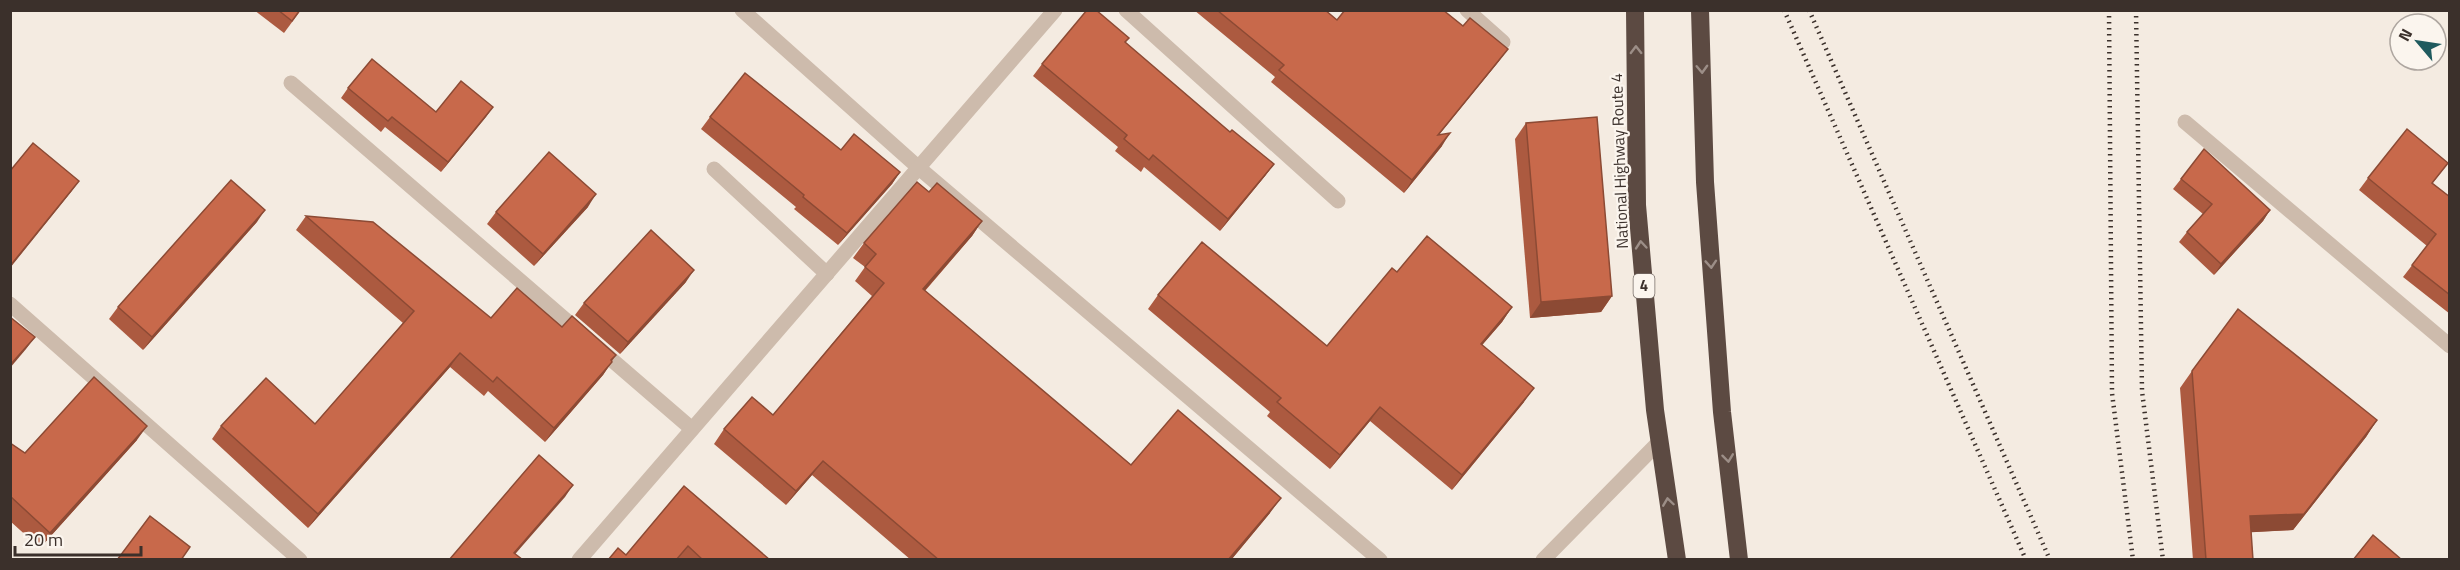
<svg xmlns="http://www.w3.org/2000/svg" width="2460" height="570" font-family="'Titillium Web',sans-serif">
<rect width="100%" height="100%" fill="#f4ebe1"/>
<g fill="none" stroke-linecap="round" stroke-linejoin="round">
<g stroke="#cdbbac" stroke-width="15">
<polyline points="742,10 919,168 1380,560"/>
<polyline points="1126,10 1338,201"/>
<polyline points="1467,10 1503,42"/>
<polyline points="291,83 692,429"/>
<polyline points="2185,122 2450,346"/>
<polyline points="714,169 827,274"/>
<polyline points="10,304 300,560"/>
<polyline points="579,560 1055,10"/>
<polyline points="1543,560 1660,441"/>
</g>
<g stroke="#5c4a42" stroke-width="18">
<polyline points="1635,10 1637,205 1655,410 1677,560"/>
<polyline points="1700,10 1705,182 1722,412 1739,560"/>
</g>
<g stroke="#3b302b" stroke-width="4.5" stroke-dasharray="1.5 4.5" stroke-linecap="butt">
<polyline points="1784,10 2026,560"/>
<polyline points="1809,10 2050,560"/>
<polyline points="2109,10 2112,393 2133,560"/>
<polyline points="2136,10 2142,391 2163,560"/>
</g>
</g>
<g fill="#ac5a40">
<polygon points="254,10 301,10 284,33"/>
<polygon points="1194,10 1325,10 1337,20 1499,61 1439,134 1442,146 1404,193 1271,82 1275,77"/>
<polygon points="1129,38 1125,43 1230,132 1274,164 1265,176 1220,231 1144,167 1141,172 1115,151 1118,147 1033,76 1042,64"/>
<polygon points="348,88 436,112 493,107 441,172 385,127 381,132 341,98"/>
<polygon points="710,117 841,150 900,172 892,184 838,245 794,209 796,207 701,129"/>
<polygon points="1526,123 1612,296 1601,312 1530,318 1515,139"/>
<polygon points="2448,163 2432,184 2450,197 2450,314 2403,277 2427,246 2359,190 2368,178"/>
<polygon points="2181,179 2270,210 2263,221 2214,275 2179,242 2187,232 2203,214 2173,189"/>
<polygon points="929,192 982,221 972,236 925,291 1131,465 1270,513 1231,560 911,560 812,475 786,505 714,444 724,429 773,415 872,296 855,281 865,267 853,258 864,243"/>
<polygon points="588,207 534,266 487,224 496,212"/>
<polygon points="306,216 491,318 562,327 616,355 603,375 545,442 488,391 484,396 450,367 308,528 212,439 221,426 315,424 403,323 296,230"/>
<polygon points="257,222 143,350 109,319 118,307"/>
<polygon points="1397,272 1512,307 1502,322 1482,345 1524,402 1452,490 1370,421 1330,469 1267,416 1270,412 1148,309 1158,295 1327,346"/>
<polygon points="686,282 620,354 575,315 584,303"/>
<polygon points="2192,371 2377,420 2366,437 2293,530 2251,532 2253,560 2193,560 2180,388"/>
<polygon points="137,440 40,548 10,521 10,443 25,453"/>
<polygon points="684,486 770,560 608,560 626,555"/>
</g>
<g fill="#8c4a34">
<polygon points="1508,49 1499,61 1429,147 1438,135"/>
<polygon points="493,107 486,117 441,172 448,162"/>
<polygon points="1450,133 1442,146 1404,193 1412,180"/>
<polygon points="1274,164 1265,176 1220,231 1228,219"/>
<polygon points="900,172 892,184 838,245 847,233"/>
<polygon points="79,181 71,192 10,268 10,266"/>
<polygon points="596,194 588,207 534,266 543,254"/>
<polygon points="265,210 257,222 143,350 152,337"/>
<polygon points="2270,210 2263,221 2214,275 2221,264"/>
<polygon points="982,221 972,236 913,304 923,289"/>
<polygon points="694,270 686,282 620,354 628,342"/>
<polygon points="1612,296 1601,312 1530,318 1541,302"/>
<polygon points="1512,307 1502,322 1471,358 1481,344"/>
<polygon points="35,337 26,349 10,368 10,365"/>
<polygon points="460,353 450,367 308,528 318,514"/>
<polygon points="612,362 603,375 545,442 554,428"/>
<polygon points="1534,388 1524,402 1452,490 1462,475"/>
<polygon points="1380,407 1370,421 1330,469 1340,455"/>
<polygon points="2377,420 2366,437 2293,530 2238,533 2250,516"/>
<polygon points="147,426 137,440 40,548 50,533"/>
<polygon points="823,461 812,475 786,505 796,491"/>
<polygon points="573,485 565,497 510,560 514,553"/>
<polygon points="1281,498 1270,513 1231,560 1228,560"/>
</g>
<g fill="#c8694b" stroke="#8c4a34" stroke-width="1.5">
<polygon points="278,10 300,10 292,21"/>
<polygon points="1087,10 1096,10 1129,38 1125,42 1230,132 1232,130 1274,164 1228,219 1153,155 1149,160 1124,139 1127,135 1042,64"/>
<polygon points="1217,10 1325,10 1337,20 1345,10 1443,10 1463,26 1470,18 1508,49 1438,135 1450,133 1412,180 1279,70 1284,65"/>
<polygon points="372,59 436,112 461,81 493,107 448,162 392,117 388,121 348,88"/>
<polygon points="745,73 841,150 854,134 900,172 847,233 803,197 804,195 710,117"/>
<polygon points="1597,117 1612,296 1541,302 1526,123"/>
<polygon points="2407,129 2448,163 2432,183 2450,197 2450,295 2412,265 2436,234 2368,178"/>
<polygon points="33,143 79,181 10,266 10,171"/>
<polygon points="2204,149 2270,210 2221,264 2187,232 2212,204 2181,179"/>
<polygon points="549,152 596,194 543,254 496,212"/>
<polygon points="231,180 265,210 152,337 118,307"/>
<polygon points="917,182 929,192 937,183 982,221 923,289 1131,465 1178,410 1281,498 1228,560 939,560 823,461 796,491 724,429 752,397 773,415 884,283 865,267 876,254 864,243"/>
<polygon points="306,216 373,222 491,318 517,288 562,327 572,316 616,355 611,360 612,362 554,428 497,377 493,382 460,353 318,514 221,426 266,378 315,424 414,311"/>
<polygon points="651,230 694,270 628,342 584,303"/>
<polygon points="1427,236 1512,307 1481,344 1534,388 1462,475 1380,407 1340,455 1277,402 1281,398 1158,295 1202,242 1327,346 1392,268 1397,272"/>
<polygon points="2238,309 2377,420 2304,514 2250,516 2253,560 2206,560 2192,371"/>
<polygon points="10,317 35,337 10,365"/>
<polygon points="94,377 147,426 50,533 10,496 10,443 25,453"/>
<polygon points="539,455 573,485 514,553 523,560 449,560"/>
<polygon points="684,486 770,560 703,560 688,546 676,560 608,560 618,548 626,555"/>
<polygon points="150,516 190,547 181,560 117,560"/>
<polygon points="2373,535 2402,560 2353,560"/>
</g>
<defs><path id="oneway-chevron" d="M-2-3.5L2.5 0L-2 3.5" fill="none" stroke-width="1.6" stroke-linecap="round" stroke-linejoin="round" transform="scale(1.5)"/></defs>
<g stroke="#9c8e87">
<use href="#oneway-chevron" transform="translate(1636 50) rotate(-91)"/>
<use href="#oneway-chevron" transform="translate(1702 69) rotate(88)"/>
<use href="#oneway-chevron" transform="translate(1641 245) rotate(-95)"/>
<use href="#oneway-chevron" transform="translate(1711 264) rotate(86)"/>
<use href="#oneway-chevron" transform="translate(1728 458) rotate(83)"/>
<use href="#oneway-chevron" transform="translate(1668 502) rotate(-98)"/>
</g>
<g text-anchor="middle" stroke-width="4.5" stroke-linejoin="round" paint-order="stroke">
<rect fill="#fbf5ee" stroke="#756b66" stroke-width="1.5" x="1633.5" y="274" width="21" height="24" rx="4.5"/>
<g font-size="15" font-weight="bold" fill="#3b302b">
<text x="1644" y="291">4</text>
</g>
<g font-size="16" fill="#3b302b" stroke="#fbf5ee">
<text transform="translate(1619 161) rotate(-92)" y="6">National Highway Route 4</text>
</g>
</g>
<rect width="2460" height="570" fill="none" stroke="#3b302b" stroke-width="24"/>
<g transform="translate(2418 42) rotate(299)"><circle r="28" fill="#fbf5ee" stroke="#aea6a0" stroke-width="1.5"/>
<path d="M0-4.5L10 22L0 15L-10 22Z" fill="#1f5a5e"/>
<text y="-9" font-size="16" font-weight="bold" text-anchor="middle" fill="#3b302b">N</text>
</g>
<path d="M15 546v9h126v-9" fill="none" stroke="#3b302b" stroke-width="3"/>
<text x="24" y="546" font-size="18" fill="#3b302b" stroke="#fbf5ee" stroke-width="4.5" paint-order="stroke">20 m</text>
</svg>
